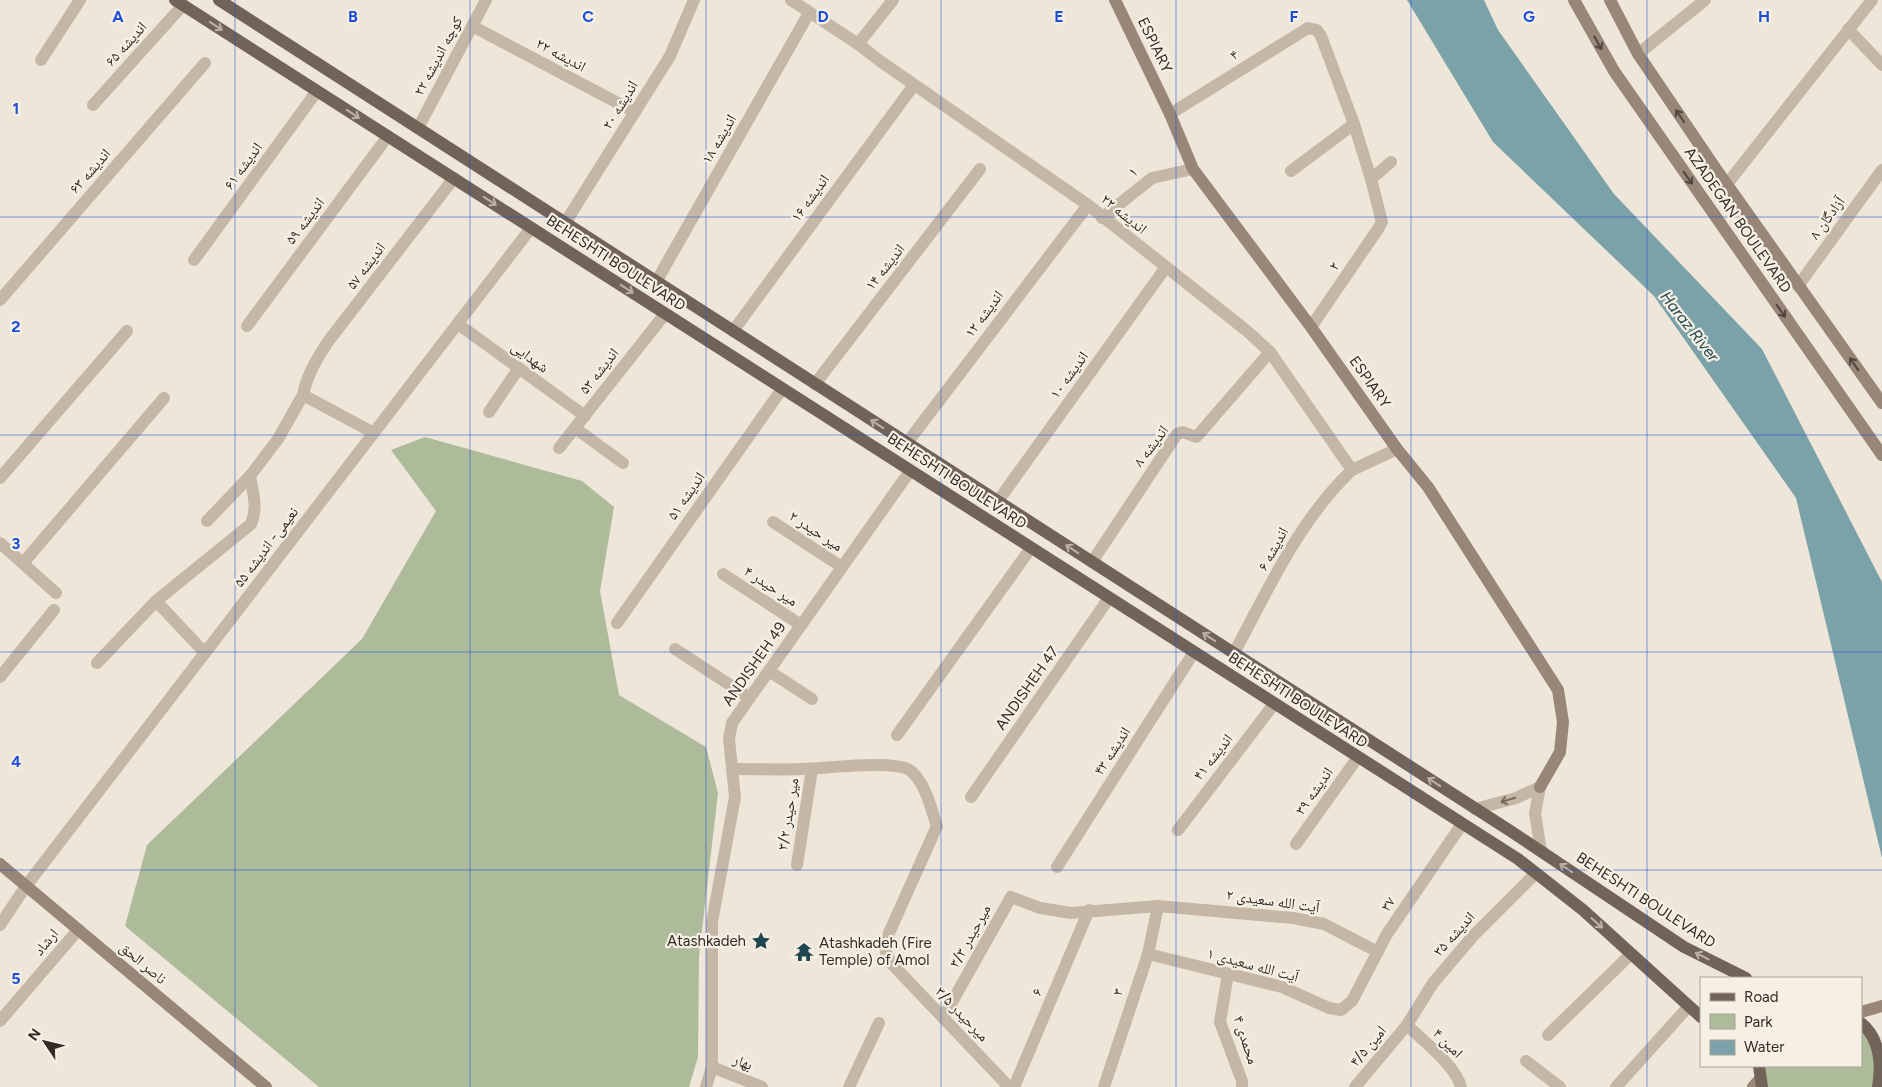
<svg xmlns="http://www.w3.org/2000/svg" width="1882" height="1087" font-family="Figtree,'Noto Naskh Arabic',sans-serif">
<rect width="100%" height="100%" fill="#eee6d9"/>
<g fill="#adbb9a">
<polygon points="425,437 582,481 614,507 600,591 619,695 706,747 718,793 699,956 698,1057 689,1087 319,1087 125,926 147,845 362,639 436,511 391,450"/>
<polygon points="1861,1023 1876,1042 1878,1087 1762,1087 1759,1066 1861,1066"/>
</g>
<polygon fill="#7ba2a8" points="1407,0 1484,0 1498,30 1614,194 1762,349 1882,582 1882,858 1796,498 1654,296 1493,142"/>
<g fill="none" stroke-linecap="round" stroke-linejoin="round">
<g stroke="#c5b7a6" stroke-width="12">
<polyline points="791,0 858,44 880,61 1088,205 1247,331 1270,352 1352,470 1397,449"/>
<polyline points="472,26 635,112"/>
<polyline points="1848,29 1882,65"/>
<polyline points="858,44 893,0"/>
<polyline points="1638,54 1705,0"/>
<polyline points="41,60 80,0"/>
<polyline points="93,105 183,5"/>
<polyline points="1170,114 1308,28 1317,30 1321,36 1354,124 1371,179"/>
<polyline points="418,128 486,0"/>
<polyline points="1291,171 1354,124"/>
<polyline points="1727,184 1872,0"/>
<polyline points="1102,218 1152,178 1193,169"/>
<polyline points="565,223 670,56 694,0"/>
<polyline points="194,260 317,91"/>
<polyline points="656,282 809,13"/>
<polyline points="1798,286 1882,170"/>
<polyline points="0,300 205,63"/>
<polyline points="458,324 585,416"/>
<polyline points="247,326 388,136"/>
<polyline points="1311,327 1378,229 1382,222 1371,179 1391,162"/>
<polyline points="733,331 914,85"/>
<polyline points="815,384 980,169"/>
<polyline points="489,412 519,368"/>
<polyline points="575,428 623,463"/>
<path d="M 374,433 L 303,395 C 307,374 316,361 327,343 L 454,178"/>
<polyline points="907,443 1088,205"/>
<polyline points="559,448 665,314"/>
<polyline points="0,478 127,331"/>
<polyline points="998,501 1166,267"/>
<polyline points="207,521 250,476 278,439 303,395"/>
<polyline points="773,522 842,567"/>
<polyline points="0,543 56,593"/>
<polyline points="1092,562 1177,434 1183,432 1196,437 1199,434 1270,352"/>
<polyline points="23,563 164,398"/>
<polyline points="723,574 801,625"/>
<polyline points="156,601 205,653"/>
<polyline points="617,623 782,389"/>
<polyline points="675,649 750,698"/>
<path d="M 1234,653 C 1268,590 1299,520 1352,470"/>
<path d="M 97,663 L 156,601 L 251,524 C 258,508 253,493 250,476"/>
<polyline points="769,671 812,699"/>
<polyline points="0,677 54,610"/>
<polyline points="897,735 1031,548"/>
<path d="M 732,769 C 755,769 778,770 801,769 C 823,769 896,759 911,771 C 926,784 931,809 937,826 L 889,933 L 886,952 L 890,962 L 1009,1087"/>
<polyline points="1540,787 1535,813 1541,851"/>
<polyline points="971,797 1109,598"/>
<polyline points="1475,809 1516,798 1540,787"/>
<polyline points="1178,830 1274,704"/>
<polyline points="1296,844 1358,757"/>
<polyline points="797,865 812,769"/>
<polyline points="1057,867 1194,652"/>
<polyline points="0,925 26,886 531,228"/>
<polyline points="1148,954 1282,987 1329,1008 1341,1010 1352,1001 1387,934 1462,824"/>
<polyline points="1228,974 1220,1022 1242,1081 1242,1087"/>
<polyline points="943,1018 1011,897 1040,908 1071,913 1158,906 1293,918 1324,924 1378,952"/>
<polyline points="0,1021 78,930"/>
<path d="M 1407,1025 C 1422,1040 1456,1066 1461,1087"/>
<polyline points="1548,1035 1631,954"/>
<polyline points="1526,1061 1560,1087"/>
<polyline points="712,1067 762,1087"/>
<polyline points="706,1087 712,1067 712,922 735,797 729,739 732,723 910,471"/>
<polyline points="849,1087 879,1023"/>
<polyline points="1014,1087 1089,910"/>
<polyline points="1104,1087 1148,954 1158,906"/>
<polyline points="1355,1087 1407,1025 1433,983 1474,935 1536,873"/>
<polyline points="1616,1087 1689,1006"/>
</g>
<g stroke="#988678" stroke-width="12">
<polyline points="1115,0 1170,114 1193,169 1311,327 1397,449 1428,487 1558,690 1563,722 1560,752 1540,787"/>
<polyline points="1574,0 1614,71 1882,455"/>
<polyline points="1610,0 1638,54 1716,169 1882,403"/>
<polyline points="0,864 266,1087"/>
<polyline points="1861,1012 1882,1006"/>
<polyline points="1753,1087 1760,1079"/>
</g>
<g stroke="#726358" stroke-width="12">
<polyline points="175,0 1518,859 1583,910 1701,1017"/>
<polyline points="219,0 1512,832 1684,947 1746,978"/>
<path d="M 1861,1023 C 1880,1038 1882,1065 1878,1087"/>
<polyline points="1759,1066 1762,1087"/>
</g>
</g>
<defs><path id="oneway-shaft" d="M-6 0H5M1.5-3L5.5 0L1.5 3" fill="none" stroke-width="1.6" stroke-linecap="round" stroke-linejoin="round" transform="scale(1.25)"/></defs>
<g stroke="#bbb1a5">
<use href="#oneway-shaft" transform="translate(216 26) rotate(33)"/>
<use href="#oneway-shaft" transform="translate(353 114) rotate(33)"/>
<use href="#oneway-shaft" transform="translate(490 201) rotate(33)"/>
<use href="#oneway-shaft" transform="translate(627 289) rotate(33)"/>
<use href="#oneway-shaft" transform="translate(877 424) rotate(-147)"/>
<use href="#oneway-shaft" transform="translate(1072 549) rotate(-147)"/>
<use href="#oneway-shaft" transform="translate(1209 637) rotate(-147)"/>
<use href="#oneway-shaft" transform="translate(1434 782) rotate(-147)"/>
<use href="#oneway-shaft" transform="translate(1566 868) rotate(-146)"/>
<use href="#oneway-shaft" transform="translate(1597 923) rotate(42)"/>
<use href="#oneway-shaft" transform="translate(1702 956) rotate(-153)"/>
</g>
<g stroke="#51463f">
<use href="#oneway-shaft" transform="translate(1598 43) rotate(61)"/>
<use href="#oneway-shaft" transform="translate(1680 116) rotate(-124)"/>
<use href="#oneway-shaft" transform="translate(1688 178) rotate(55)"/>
<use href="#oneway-shaft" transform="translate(1781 311) rotate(55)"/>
<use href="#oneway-shaft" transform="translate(1854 364) rotate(-125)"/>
</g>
<use stroke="#746a60" href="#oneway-shaft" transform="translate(1508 800) rotate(163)"/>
<path fill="none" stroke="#1d4ed8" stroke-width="1" stroke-opacity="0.55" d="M 235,0 L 235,1087M 470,0 L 470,1087M 706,0 L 706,1087M 941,0 L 941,1087M 1176,0 L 1176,1087M 1411,0 L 1411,1087M 1647,0 L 1647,1087M 0,217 L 1882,217M 0,435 L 1882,435M 0,652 L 1882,652M 0,870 L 1882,870"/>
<defs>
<g id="sight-bare" transform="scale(1.5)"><path d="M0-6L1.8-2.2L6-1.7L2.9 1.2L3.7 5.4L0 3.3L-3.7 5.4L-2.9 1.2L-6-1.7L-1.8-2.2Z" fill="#20474f" stroke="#f6f0e4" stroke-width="2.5" paint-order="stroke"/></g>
<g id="temple-bare" transform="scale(1.5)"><path d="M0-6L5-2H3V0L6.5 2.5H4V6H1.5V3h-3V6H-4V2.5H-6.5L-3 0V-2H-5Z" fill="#20474f" stroke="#f6f0e4" stroke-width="2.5" paint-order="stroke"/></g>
</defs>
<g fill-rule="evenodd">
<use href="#sight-bare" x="761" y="941"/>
<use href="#temple-bare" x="804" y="952"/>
</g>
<g text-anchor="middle" stroke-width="4.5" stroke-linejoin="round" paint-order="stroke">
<g font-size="15" fill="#322b26" stroke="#f6f0e4">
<text transform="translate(126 44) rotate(-48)" y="5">اندیشه ۶۵</text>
<text transform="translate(1155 45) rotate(64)" y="5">ESPIARY</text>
<text transform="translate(561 55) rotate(28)" y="5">اندیشه ۲۲</text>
<text transform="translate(1234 55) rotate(-32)" y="5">۴</text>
<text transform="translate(438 56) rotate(-62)" y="5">کوچه اندیشه ۲۲</text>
<text transform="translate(620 105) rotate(-58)" y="5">اندیشه ۲۰</text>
<text transform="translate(719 139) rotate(-60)" y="5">اندیشه ۱۸</text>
<text transform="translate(243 166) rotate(-54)" y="5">اندیشه ۶۱</text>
<text transform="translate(90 171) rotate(-49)" y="5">اندیشه ۶۳</text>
<text transform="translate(1133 172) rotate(-39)" y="5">۱</text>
<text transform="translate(810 198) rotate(-54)" y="5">اندیشه ۱۶</text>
<text transform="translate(1124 214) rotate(39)" y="5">اندیشه ۲۲</text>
<text transform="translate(1827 218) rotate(-54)" y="5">آزادگان ۸</text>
<text transform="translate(1738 220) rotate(55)" y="5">AZADEGAN BOULEVARD</text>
<text transform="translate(305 221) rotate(-53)" y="5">اندیشه ۵۹</text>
<text transform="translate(616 263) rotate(33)" y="5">BEHESHTI BOULEVARD</text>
<text transform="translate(366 266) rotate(-53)" y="5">اندیشه ۵۷</text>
<text transform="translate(1334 266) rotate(-55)" y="5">۲</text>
<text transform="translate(885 267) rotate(-52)" y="5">اندیشه ۱۴</text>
<text transform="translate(984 314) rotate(-53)" y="5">اندیشه ۱۲</text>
<text transform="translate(530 357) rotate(36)" y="5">شهدایی</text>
<text transform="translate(599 371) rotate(-52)" y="5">اندیشه ۵۳</text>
<text transform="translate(1069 375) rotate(-54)" y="5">اندیشه ۱۰</text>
<text transform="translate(1370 382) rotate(55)" y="5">ESPIARY</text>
<text transform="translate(1151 446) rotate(-53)" y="5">اندیشه ۸</text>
<text transform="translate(957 481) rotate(33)" y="5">BEHESHTI BOULEVARD</text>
<text transform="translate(686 496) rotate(-55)" y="5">اندیشه ۵۱</text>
<text transform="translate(816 531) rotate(33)" y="5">میر حیدر ۲</text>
<text transform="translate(266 547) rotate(-53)" y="5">نعیمی- اندیشه ۵۵</text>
<text transform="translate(1273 549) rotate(-61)" y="5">اندیشه ۶</text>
<text transform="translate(771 586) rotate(33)" y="5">میر حیدر ۴</text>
<text transform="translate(754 664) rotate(-55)" y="5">ANDISHEH 49</text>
<text transform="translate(1027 688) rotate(-55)" y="5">ANDISHEH 47</text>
<text transform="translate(1298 700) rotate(33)" y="5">BEHESHTI BOULEVARD</text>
<text transform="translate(1112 751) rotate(-57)" y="5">اندیشه ۴۳</text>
<text transform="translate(1213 757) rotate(-52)" y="5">اندیشه ۴۱</text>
<text transform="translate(1314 791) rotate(-55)" y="5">اندیشه ۳۹</text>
<text transform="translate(788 814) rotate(-81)" y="5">میر حیدر ۳/۲</text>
<text transform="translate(1646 900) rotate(33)" y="5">BEHESHTI BOULEVARD</text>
<text transform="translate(1273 901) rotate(8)" y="5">آیت الله سعیدی ۲</text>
<text transform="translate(1388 904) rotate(-55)" y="5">۳۷</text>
<text transform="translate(1454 934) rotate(-48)" y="5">اندیشه ۳۵</text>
<text transform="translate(970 936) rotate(-61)" y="5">میرحیدر ۳/۳</text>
<text transform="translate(46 942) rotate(-50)" y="5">ارشاد</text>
<text transform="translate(143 963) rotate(40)" y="5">ناصر الحق</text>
<text transform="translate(1253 965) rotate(15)" y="5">آیت الله سعیدی ۱</text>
<text transform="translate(1037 992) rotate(-67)" y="5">۶</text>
<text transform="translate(1118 992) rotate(-72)" y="5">۳</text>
<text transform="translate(962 1014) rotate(46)" y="5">میرحیدر ۳/۵</text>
<text transform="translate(1246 1040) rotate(72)" y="5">محمدی ۴</text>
<text transform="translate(1448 1043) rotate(45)" y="5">امین ۴</text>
<text transform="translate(1368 1046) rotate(-50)" y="5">امین ۴/۵</text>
<text transform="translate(743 1062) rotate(22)" y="5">بهار</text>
</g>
<g font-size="15" fill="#322b26" stroke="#f6f0e4" text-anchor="end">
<text x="746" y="946">Atashkadeh</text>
<text x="819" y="948" text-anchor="start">Atashkadeh (Fire<tspan x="819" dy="17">Temple) of Amol</tspan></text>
</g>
<g font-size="16" font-style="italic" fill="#20474f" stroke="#f6f0e4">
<text transform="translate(1690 326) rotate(52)" y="6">Haraz River</text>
</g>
</g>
<g font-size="16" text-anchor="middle" font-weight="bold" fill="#1d4ed8" stroke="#f6f0e4" stroke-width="4.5" stroke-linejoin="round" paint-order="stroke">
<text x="118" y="22">A</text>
<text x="353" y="22">B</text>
<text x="588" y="22">C</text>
<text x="823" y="22">D</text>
<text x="1059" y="22">E</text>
<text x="1294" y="22">F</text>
<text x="1529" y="22">G</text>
<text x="1764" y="22">H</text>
<text x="16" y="114">1</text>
<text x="16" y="332">2</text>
<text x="16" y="549">3</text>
<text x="16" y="767">4</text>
<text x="16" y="984">5</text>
</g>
<rect x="1700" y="977" width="162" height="90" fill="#f6f0e4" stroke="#a8a198"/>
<rect x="1710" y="993" width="25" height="8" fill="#726358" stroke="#a8a198"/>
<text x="1744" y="1002" font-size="15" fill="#322b26">Road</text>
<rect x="1710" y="1014" width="25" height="15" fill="#adbb9a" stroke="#a8a198"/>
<text x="1744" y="1027" font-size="15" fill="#322b26">Park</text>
<rect x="1710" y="1040" width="25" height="15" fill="#7ba2a8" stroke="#a8a198"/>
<text x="1744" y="1052" font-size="15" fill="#322b26">Water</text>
<g transform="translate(45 1042) rotate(305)" stroke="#f6f0e4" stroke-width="4" paint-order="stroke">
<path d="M0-4L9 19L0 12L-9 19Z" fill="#322b26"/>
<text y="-8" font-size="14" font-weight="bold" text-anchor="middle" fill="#322b26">N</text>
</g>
</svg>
